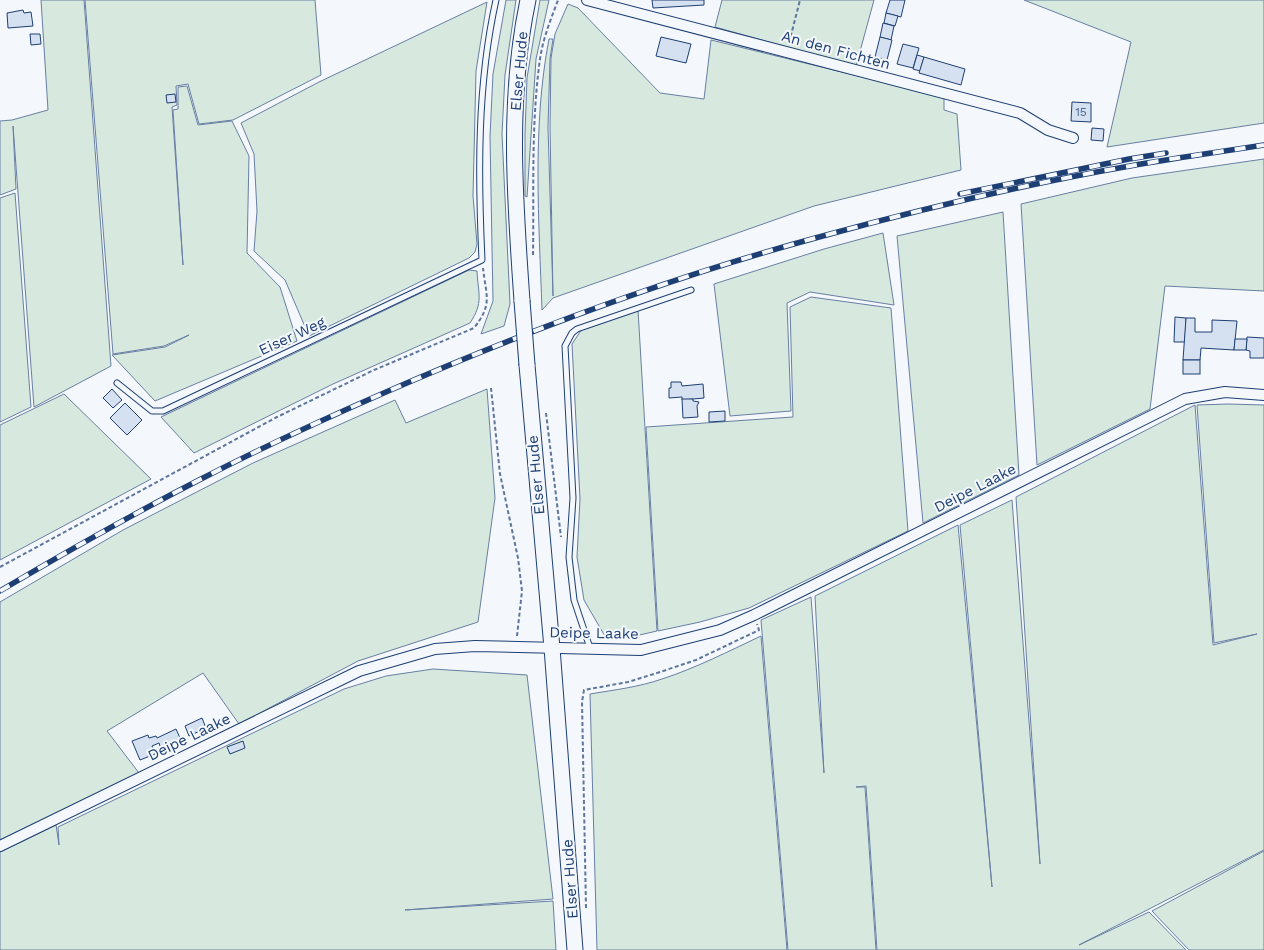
<svg xmlns="http://www.w3.org/2000/svg" width="1264" height="950" font-family="'Work Sans',sans-serif">
<rect width="100%" height="100%" fill="#f4f7fb"/>
<g fill="#d7e8df" stroke="#687fa3">
<polygon points="41,0 84,0 111,366 34,407 13,126 16,189 0,195 0,121 12,120 48,110"/>
<polygon points="85,0 315,0 321,75 233,120 199,124 188,84 176,86 177,105 172,107 183,265 173,110 178,109 178,87 187,86 198,125 232,121 249,156 247,253 280,287 297,341 155,401 112,355 165,347 189,335 164,346 113,354"/>
<polygon points="506,0 516,0 505,75 502,134 510,304 504,326 481,334 493,301 490,136 493,74"/>
<polygon points="540,0 549,0 536,59 527,197 525,196 525,133 527,78"/>
<polygon points="722,0 874,0 856,66 715,27"/>
<polygon points="1024,0 1264,0 1264,123 1107,147 1131,42"/>
<polygon points="487,2 476,71 473,196 477,244 475,252 469,258 309,336 285,280 254,251 257,211 254,154 241,123 319,82"/>
<path d="M 568,4 L 578,8 L 660,93 L 704,99 L 711,40 L 944,97 L 944,110 L 957,114 L 961,170 L 814,206 L 553,298 L 542,310 C 539,221 532,127 549,39 L 553,39 L 550,59 L 548,127 L 553,296 L 550,126 L 551,58 L 555,34 Z"/>
<polygon points="1264,159 1264,291 1165,286 1150,409 1037,465 1021,204 1132,178"/>
<polygon points="15,193 31,407 0,422 0,198"/>
<polygon points="1003,212 1019,475 923,523 897,236"/>
<polygon points="883,233 894,305 810,292 787,303 791,411 730,416 714,284 824,249"/>
<path d="M 469,270 L 477,271 C 478,294 484,302 470,323 L 333,384 L 194,453 L 161,417 Z"/>
<polygon points="811,297 891,308 908,531 749,608 700,622 658,631 646,427 793,417 790,307"/>
<polygon points="638,310 657,631 635,636 606,638 584,600 577,557 580,499 572,344 582,329"/>
<polygon points="487,389 495,498 478,622 358,661 239,724 203,673 107,731 139,773 0,841 0,602 123,530 253,463 395,400 406,423"/>
<polygon points="64,394 151,479 0,560 0,425"/>
<polygon points="1228,404 1264,405 1264,850 1079,945 1149,912 1186,950 877,950 866,786 856,787 865,787 876,950 788,950 761,620 811,597 824,773 815,596 958,525 992,887 960,525 1012,500 1040,864 1016,497 1195,405 1213,645 1257,634 1214,643 1197,405"/>
<path d="M 761,636 L 787,950 L 597,950 L 590,694 C 614,690 639,687 662,679 C 696,668 729,651 761,636 Z"/>
<polygon points="433,669 527,675 553,899 405,910 553,901 556,950 0,950 0,852 56,825 59,845 58,827 344,689 386,676"/>
<polygon points="1264,851 1264,950 1189,950 1152,911"/>
</g>
<g fill="#d5e0f0" stroke="#1d3f73">
<polygon points="652,0 704,0 704,5 653,8"/>
<polygon points="890,0 905,0 901,17 886,13"/>
<polygon points="23,10 24,13 31,12 33,26 8,28 7,13"/>
<polygon points="886,13 898,16 895,26 884,23"/>
<polygon points="883,23 894,26 891,40 880,37"/>
<polygon points="30,34 40,34 41,44 31,45"/>
<polygon points="661,37 691,44 686,63 656,56"/>
<polygon points="880,37 892,40 887,60 875,57"/>
<polygon points="903,44 919,48 913,68 897,64"/>
<polygon points="917,55 924,57 920,71 913,69"/>
<polygon points="924,57 965,69 961,85 919,73"/>
<polygon points="175,94 176,102 167,103 166,95"/>
<polygon points="1072,102 1091,103 1091,122 1071,121"/>
<polygon points="1092,128 1104,129 1103,141 1091,140"/>
<polygon points="1175,317 1186,318 1185,342 1174,342"/>
<polygon points="1186,318 1195,318 1195,332 1212,332 1212,320 1237,321 1234,350 1201,348 1200,360 1183,360"/>
<polygon points="1247,337 1264,338 1264,358 1250,358 1250,351 1246,350"/>
<polygon points="1235,339 1247,339 1246,350 1234,350"/>
<rect x="1183" y="360" width="17" height="14"/>
<polygon points="671,382 681,382 682,386 703,384 704,398 682,400 682,397 669,398 669,388 671,388"/>
<polygon points="112,389 122,400 113,408 103,398"/>
<polygon points="682,399 693,399 693,401 699,402 697,406 698,417 683,418"/>
<polygon points="125,403 142,420 127,435 110,418"/>
<polygon points="725,411 725,421 709,422 709,412"/>
<polygon points="202,718 206,728 189,736 185,726"/>
<polygon points="176,729 181,740 161,749 159,743 152,746 155,754 140,760 132,741 148,735 149,738 156,736 157,738"/>
<polygon points="243,741 245,748 230,754 227,747"/>
</g>
<g fill="none" stroke-linecap="round" stroke-linejoin="round">
<g stroke="#1d3f73" stroke-width="7">
<g id="lane">
<path d="M 117,383 L 152,411 L 163,411 L 482,260 C 478,174 477,85 496,0"/>
<polyline points="590,648 574,600 569,557 573,498 565,346 572,333 577,329 691,290"/>
</g>
</g>
<g stroke="#1d3f73" stroke-width="12">
<g id="street">
<polyline points="587,0 1020,113 1048,130 1073,138"/>
<polyline points="0,846 359,671 435,649 475,646 641,650 720,630 754,615 1185,399 1225,392 1264,395"/>
</g>
</g>
<g stroke="#1d3f73" stroke-width="17">
<g id="secondary">
<path d="M 522,301 C 515,201 507,99 528,0"/>
<polyline points="527,365 552,648 575,950"/>
</g>
</g>
<g stroke="#5e769c" stroke-width="2" stroke-dasharray="4 2.5" stroke-linecap="butt">
<polyline points="789,43 800,0"/>
<path d="M 533,255 C 534,190 531,123 540,59 C 543,38 551,19 558,0"/>
<polyline points="491,388 500,474 518,558 522,591 517,636"/>
<polyline points="546,413 561,537"/>
<path d="M 0,567 L 277,417 L 374,370 L 474,328 C 493,304 486,296 483,268"/>
<polyline points="586,908 582,702 584,690 628,682 660,672 696,660 759,630 757,624"/>
</g>
<use href="#lane" stroke="#f4f7fb" stroke-width="5"/>
<use href="#street" stroke="#f4f7fb" stroke-width="10"/>
<use href="#secondary" stroke="#f4f7fb" stroke-width="15"/>
<g stroke="#1d3f73" stroke-width="5.5">
<g id="rail">
<polyline points="960,194 1129,159 1166,153"/>
<path d="M 0,591 C 66,552 133,514 201,479 C 261,448 324,419 386,392 C 526,331 671,277 819,237 C 921,209 1026,184 1130,166 C 1174,158 1219,152 1264,145"/>
</g>
</g>
<use href="#rail" stroke="#f4f7fb" stroke-width="4" stroke-dasharray="11" stroke-linecap="butt"/>
<g stroke="#1d3f73" stroke-width="17" stroke-linecap="butt">
<polyline id="secondary-bridge" points="522,301 527,365"/>
</g>
<use href="#secondary-bridge" stroke="#f4f7fb" stroke-width="15"/>
</g>
<g text-anchor="middle" stroke-width="4" stroke-linejoin="round" paint-order="stroke">
<g font-size="12" fill="#4b6792">
<text x="1081" y="116">15</text>
</g>
<g font-size="15" fill="#1d3f73" stroke="#f4f7fb">
<text transform="translate(836 50) rotate(15)" y="5">An den Fichten</text>
<text transform="translate(519 71) rotate(-85)" y="5">Elser Hude</text>
<text transform="translate(292 336) rotate(-25)" y="5">Eiser Weg</text>
<text transform="translate(536 475) rotate(-95)" y="5">Elser Hude</text>
<text transform="translate(975 488) rotate(-27)" y="5">Deipe Laake</text>
<text transform="translate(594 633) rotate(1)" y="5">Deipe Laake</text>
<text transform="translate(189 737) rotate(-26)" y="5">Deipe Laake</text>
<text transform="translate(570 879) rotate(-94)" y="5">Elser Hude</text>
</g>
</g>
</svg>
